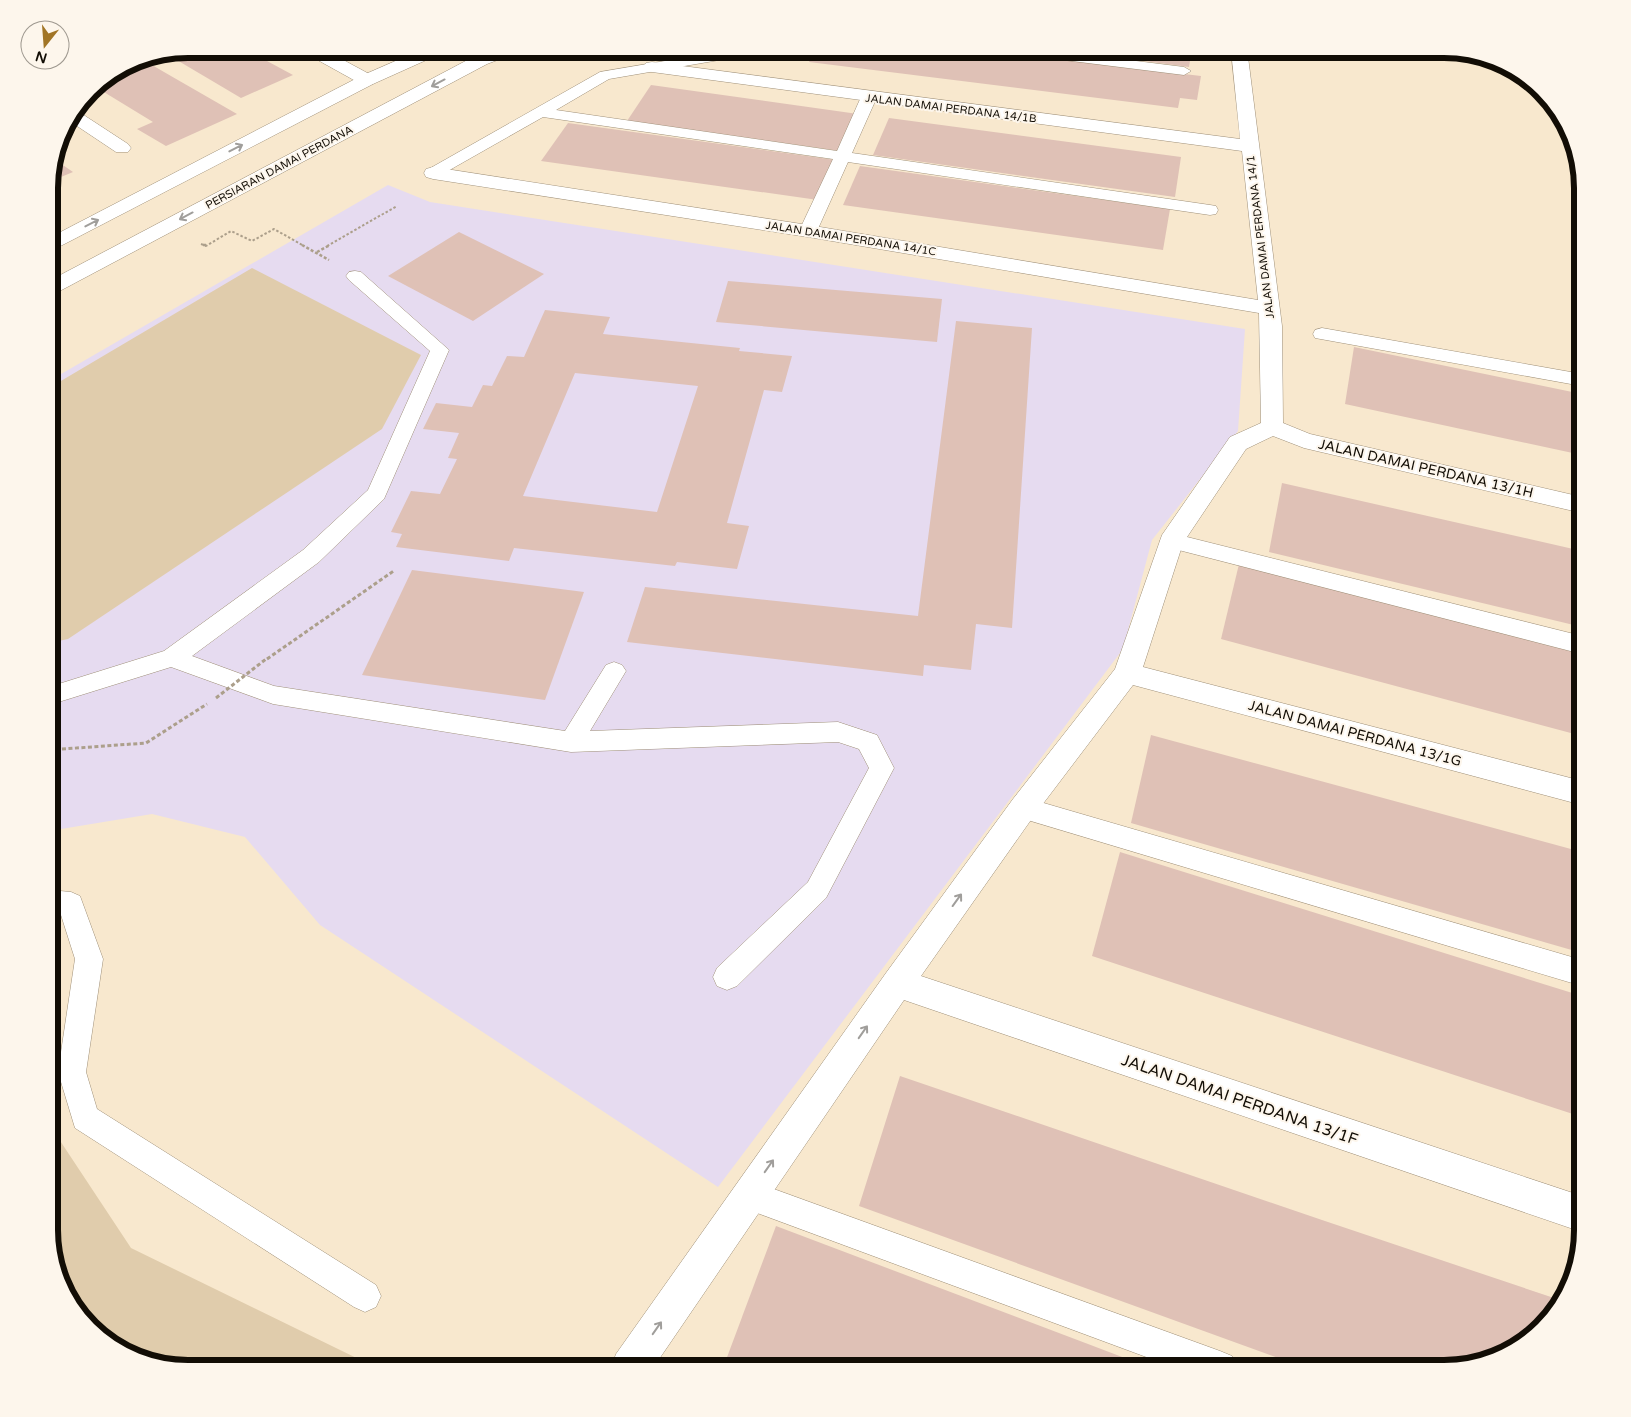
<svg xmlns="http://www.w3.org/2000/svg" width="1631" height="1417" font-family="'Varela Round',sans-serif">
<rect width="100%" height="100%" fill="#f8e8ce"/>
<polygon fill="#e6dbf0" points="388,185 430,202 1245,329 1238,431 1152,540 1123,649 718,1187 320,925 245,837 152,814 49,831 49,381"/>
<g fill="#e0ccac">
<polygon points="252,268 421,355 382,429 68,639 49,643 49,388"/>
<polygon points="49,1124 131,1248 377,1368 187,1368 134,1358 90,1328 59,1283 49,1238"/>
</g>
<g fill="#dfc1b6" fill-rule="evenodd">
<polygon points="188,49 245,49 293,75 241,98 165,53"/>
<polygon points="816,49 974,49 1201,76 1197,100 1180,98 1178,108 809,62"/>
<polygon points="1054,49 1192,49 1189,67"/>
<polygon points="140,58 164,72 237,114 166,146 137,129 153,122 94,86 135,59"/>
<polygon points="651,85 858,114 840,151 627,121"/>
<polygon points="889,118 1181,157 1175,197 873,155"/>
<polygon points="568,123 836,160 818,200 541,161"/>
<polygon points="54,159 73,172 49,182 49,178"/>
<polygon points="860,166 1170,209 1163,250 843,205"/>
<polygon points="459,232 544,274 473,321 388,276"/>
<polygon points="728,281 942,299 937,342 716,322"/>
<path d="M 545,310 L 610,317 L 603,334 L 740,348 L 739,351 L 792,356 L 782,392 L 764,390 L 727,523 L 749,526 L 737,569 L 677,562 L 675,566 L 514,548 L 509,561 L 396,547 L 402,534 L 391,532 L 411,491 L 440,494 L 457,459 L 448,458 L 459,433 L 423,429 L 436,403 L 472,407 L 483,385 L 492,386 L 507,356 L 524,357 ZM 575,373 L 698,386 L 657,512 L 523,496 Z"/>
<polygon points="956,321 1032,328 1012,628 976,624 971,670 924,665 923,676 627,642 645,587 918,616"/>
<polygon points="1354,347 1582,394 1582,455 1345,404"/>
<polygon points="1282,483 1582,551 1582,627 1269,552"/>
<polygon points="1239,564 1582,651 1582,736 1221,639"/>
<polygon points="412,570 584,592 545,700 362,675"/>
<polygon points="1151,735 1582,852 1582,953 1131,823"/>
<polygon points="1120,852 1582,996 1582,1117 1092,956"/>
<polygon points="900,1076 1322,1220 1560,1300 1542,1327 1497,1358 1443,1368 1306,1368 859,1206"/>
<polygon points="776,1226 1088,1344 1151,1368 723,1368"/>
</g>
<g fill="none" stroke-linecap="round" stroke-linejoin="round">
<g stroke="#9f9079" stroke-width="1">
<g id="lane">
<polygon points="736,49 767,49 760,53 609,79 556,110 837,151 861,97 869,92 877,97 852,153 1210,205 1216,206 1218,210 1216,214 1210,215 848,162 817,231 814,235 802,235 799,231 833,159 543,117 439,176 433,178 425,173 427,170 600,72"/>
<polygon points="1000,49 1040,49 1184,67 1191,71 1184,75 1007,53"/>
<polygon points="355,271 361,272 449,350 384,499 319,562 192,656 274,686 565,731 606,665 614,662 622,665 626,671 590,731 838,722 877,735 894,768 826,898 737,986 727,990 717,986 713,977 717,968 808,882 869,768 859,749 838,742 571,752 273,704 171,667 49,705 49,687 164,651 303,550 368,490 430,351 349,280 346,276 349,272"/>
<polygon points="1322,328 1582,374 1582,386 1315,338 1313,334 1315,330"/>
<polygon points="1171,533 1582,636 1582,654 1163,546 1160,541 1163,536"/>
<polygon points="1023,797 1582,960 1582,986 1014,816 1010,808 1014,800"/>
<polygon points="49,890 71,892 80,896 103,959 86,1072 97,1109 376,1285 381,1296 376,1307 365,1312 354,1307 75,1128 58,1072 75,959 61,915 49,914"/>
<polygon points="749,1180 1220,1351 1232,1356 1237,1368 1176,1368 749,1210 738,1206 734,1195 738,1184"/>
</g>
</g>
<g stroke="#9f9079" stroke-width="1">
<g id="street">
<polygon points="303,49 323,49 373,76 376,80 373,84 361,84 305,53"/>
<polygon points="1231,49 1247,49 1282,326 1283,423 1310,434 1582,497 1582,513 1304,448 1273,436 1246,449 1183,543 1143,667 1582,781 1582,805 1133,685 1033,817 921,976 1582,1196 1582,1232 904,1000 653,1368 611,1368 616,1354 886,973 1013,799 1115,669 1162,535 1230,437 1261,423 1259,313 808,237 433,179 426,177 424,173 426,169 433,167 808,225 1258,300 1242,151 652,72 646,71 643,67 646,63 652,62 1240,139"/>
<polygon points="76,110 128,144 131,148 128,152 116,152 68,120"/>
</g>
</g>
<g stroke="#9f9079" stroke-width="1">
<g id="secondary">
<polygon points="423,49 444,49 442,53 373,84 49,252 49,238 361,76"/>
<polygon points="495,49 518,49 516,53 487,64 56,293 49,295 49,281 475,56"/>
</g>
</g>
<g stroke="#ac9f8b" stroke-width="2" stroke-dasharray="2.5 2" stroke-linecap="butt">
<polyline points="201,244 206,246 231,231 252,241 274,229 304,246"/>
<polyline points="327,246 397,206"/>
</g>
<g stroke="#ac9f8b" stroke-width="2.5" stroke-dasharray="3 2" stroke-linecap="butt">
<polyline points="203,245 208,245"/>
<polyline points="302,245 329,260"/>
<polyline points="317,252 330,245"/>
</g>
<g stroke="#ac9f8b" stroke-width="3" stroke-dasharray="4 2.5" stroke-linecap="butt">
<polyline points="267,659 395,570"/>
<polyline points="49,750 146,743 207,704"/>
</g>
<use href="#lane" fill="#fff" fill-rule="evenodd"/>
<use href="#street" fill="#fff" fill-rule="evenodd"/>
<use href="#secondary" fill="#fff" fill-rule="evenodd"/>
<polyline stroke="#ac9f8b" stroke-width="3" stroke-dasharray="4 2.5" stroke-linecap="butt" points="216,698 266,659"/>
</g>
<defs><path id="oneway-shaft" d="M-6 0H5M1.5-3L5.5 0L1.5 3" fill="none" stroke-width="1.6" stroke-linecap="round" stroke-linejoin="round" transform="scale(1.25)"/></defs>
<g stroke="#a09e9b">
<use href="#oneway-shaft" transform="translate(438 83) rotate(152)"/>
<use href="#oneway-shaft" transform="translate(236 148) rotate(-27)"/>
<use href="#oneway-shaft" transform="translate(186 216) rotate(152)"/>
<use href="#oneway-shaft" transform="translate(92 223) rotate(-27)"/>
<use href="#oneway-shaft" transform="translate(957 900) rotate(-54)"/>
<use href="#oneway-shaft" transform="translate(863 1032) rotate(-55)"/>
<use href="#oneway-shaft" transform="translate(769 1166) rotate(-55)"/>
<use href="#oneway-shaft" transform="translate(657 1328) rotate(-55)"/>
</g>
<g text-anchor="middle" stroke-width="4" stroke-linejoin="round" paint-order="stroke">
<g font-size="11" fill="#120d05" stroke="#fdf6ec">
<text transform="translate(951 108) rotate(7)" y="4">JALAN DAMAI PERDANA 14/1B</text>
<text transform="translate(279 167) rotate(-28)" y="4">PERSIARAN DAMAI PERDANA</text>
<text transform="translate(1260 237) rotate(-97)" y="4">JALAN DAMAI PERDANA 14/1</text>
<text transform="translate(851 238) rotate(9)" y="4">JALAN DAMAI PERDANA 14/1C</text>
</g>
<g font-size="14" fill="#120d05" stroke="#fdf6ec">
<text transform="translate(1426 468) rotate(13)" y="5">JALAN DAMAI PERDANA 13/1H</text>
<text transform="translate(1355 733) rotate(15)" y="5">JALAN DAMAI PERDANA 13/1G</text>
</g>
<g font-size="16" fill="#120d05" stroke="#fdf6ec">
<text transform="translate(1240 1099) rotate(19)" y="6">JALAN DAMAI PERDANA 13/1F</text>
</g>
</g>
<path d="M0 0H1631V1417H0ZM188 58H1444A130 130 0 0 1 1574 188V1230A130 130 0 0 1 1444 1360H188A130 130 0 0 1 58 1230V188A130 130 0 0 1 188 58Z" fill="#fdf6ec" fill-rule="evenodd"/>
<path fill="none" stroke="#120d05" stroke-width="6" d="M188 58H1444A130 130 0 0 1 1574 188V1230A130 130 0 0 1 1444 1360H188A130 130 0 0 1 58 1230V188A130 130 0 0 1 188 58Z"/>
<g transform="translate(45 45) rotate(197)"><circle r="24" fill="#fdf6ec" stroke="#9f9990"/>
<path d="M0-4L9 19L0 12L-9 19Z" fill="#a17526"/>
<text y="-8" font-size="14" font-weight="bold" text-anchor="middle" fill="#120d05">N</text>
</g>
</svg>
